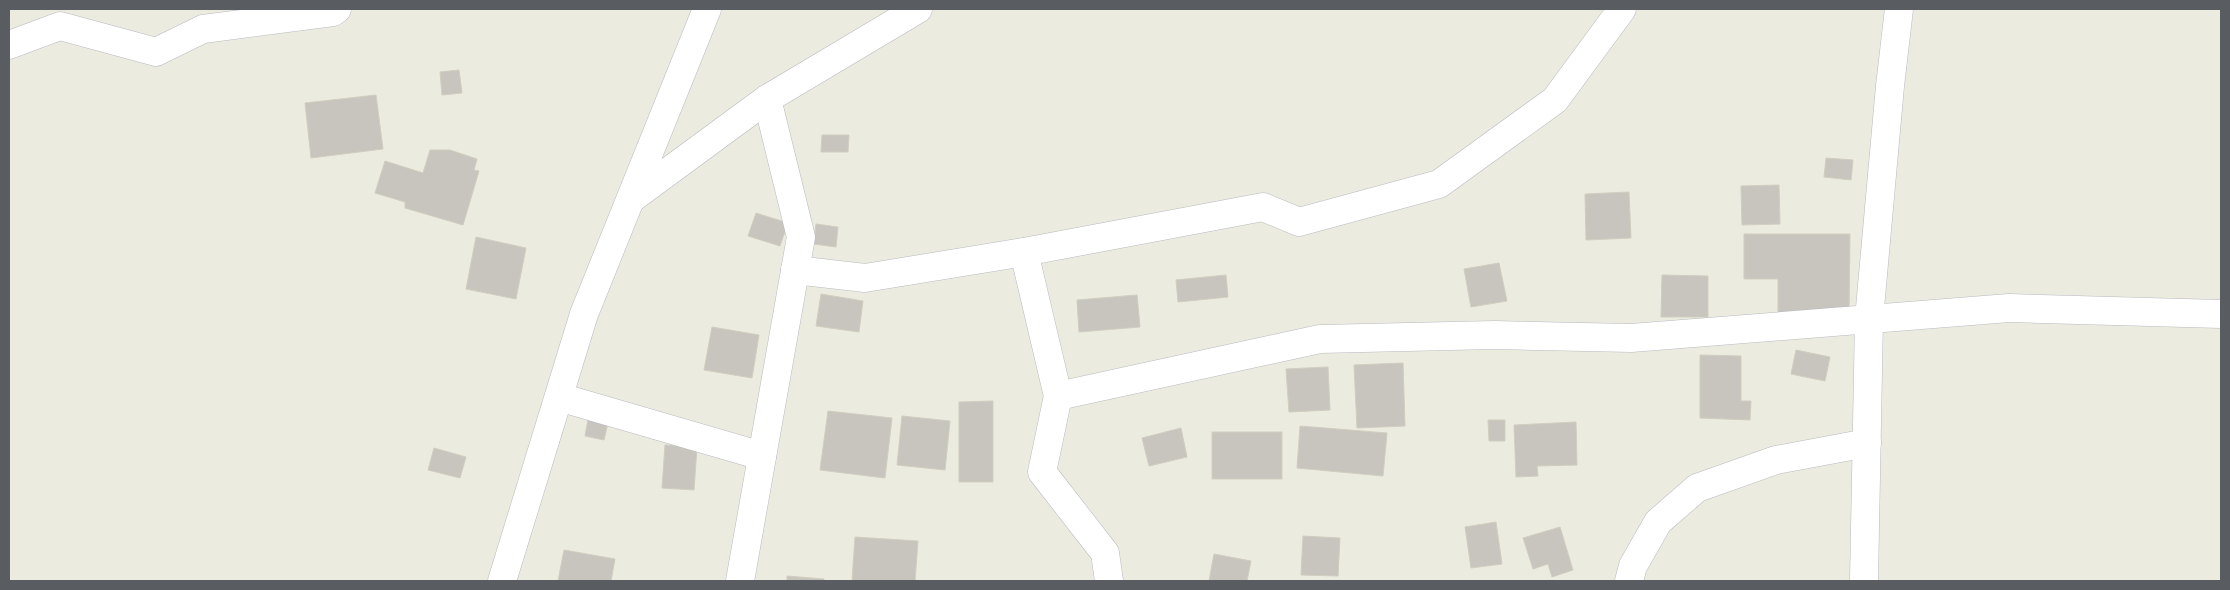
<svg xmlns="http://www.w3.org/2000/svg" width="2230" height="590" font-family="'Fira Sans',sans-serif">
<rect width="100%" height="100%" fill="#ecebe0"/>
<g fill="#c7c5be" stroke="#d1cdbf">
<polygon points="459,70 462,93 442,95 440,72"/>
<polygon points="376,95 383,149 311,158 305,103"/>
<polygon points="822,135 849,135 848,152 821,152"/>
<polygon points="430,150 450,150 477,159 474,170 479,171 463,225 405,208 405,202 375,193 385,161 423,173"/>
<polygon points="1826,158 1853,160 1851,180 1824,177"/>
<polygon points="1779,185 1780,224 1742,225 1741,186"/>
<polygon points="1629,192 1631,238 1586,240 1585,194"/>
<polygon points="756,213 788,223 780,246 748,236"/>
<polygon points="816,224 838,227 836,247 814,244"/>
<polygon points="1744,234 1850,234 1849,316 1778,315 1778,279 1744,279"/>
<polygon points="476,237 526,248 516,299 466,289"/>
<polygon points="1499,263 1507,301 1471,307 1464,269"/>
<polygon points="1226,275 1228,297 1178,302 1176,280"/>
<polygon points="1662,275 1708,276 1708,317 1661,317"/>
<polygon points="821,294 863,301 859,332 816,326"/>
<polygon points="1137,295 1140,327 1079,332 1077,300"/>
<polygon points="712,327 759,335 752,378 704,370"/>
<polygon points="1796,350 1830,357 1825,381 1791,374"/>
<polygon points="1700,355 1741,356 1741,401 1751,401 1750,420 1700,418"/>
<polygon points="1403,363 1405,426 1357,428 1354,365"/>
<polygon points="1328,367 1330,410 1289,412 1286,369"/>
<polygon points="993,401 993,482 959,482 959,402"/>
<polygon points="828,411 892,418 885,478 820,470"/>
<polygon points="902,416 950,421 945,470 897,465"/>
<polygon points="588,419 608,423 604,440 585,436"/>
<polygon points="1488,420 1505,420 1505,441 1489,441"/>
<polygon points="1576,422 1577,465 1537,466 1538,476 1516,477 1514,425"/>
<polygon points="1300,426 1387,433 1383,476 1297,468"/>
<polygon points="1181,428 1187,457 1149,466 1142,438"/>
<rect x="1212" y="432" width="70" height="47"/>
<polygon points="665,445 697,447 694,490 662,488"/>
<polygon points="434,448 466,457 460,478 428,470"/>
<polygon points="1496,522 1502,564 1471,568 1465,527"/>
<polygon points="1560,527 1573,570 1552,577 1548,564 1533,569 1523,538"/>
<polygon points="1303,536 1340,538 1338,576 1301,575"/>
<polygon points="855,537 918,541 915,581 852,581"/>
<polygon points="564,550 615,559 611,581 558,581"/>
<polygon points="1214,554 1251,561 1247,581 1209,581"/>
<polygon points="787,576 824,579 824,581 787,581"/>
</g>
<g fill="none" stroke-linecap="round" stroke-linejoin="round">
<g stroke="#b8babf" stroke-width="29">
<g id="minor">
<polyline points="9,45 60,26 156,52 203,29 333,12 337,9"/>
<polyline points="631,199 767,99 918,9"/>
<polyline points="1024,252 1263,207 1299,222 1439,184 1555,100 1622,9"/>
<polyline points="795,270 865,278 1024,252 1058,396 1042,472 1105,553 1109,581"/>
<polyline points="1058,396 1320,339 1494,335 1631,338 2009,308 2221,314"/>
<polyline points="559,397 762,456"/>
<polyline points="502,581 584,314 707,9"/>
<polyline points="740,581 801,237 767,99"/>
<polyline points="1629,581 1633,566 1658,522 1697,488 1776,460 1867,443"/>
<polyline points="1864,581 1869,319 1890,86 1899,9"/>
</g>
</g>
<use href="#minor" stroke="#fff" stroke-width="28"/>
</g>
<rect width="2230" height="590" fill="none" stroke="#595c61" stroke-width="20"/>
</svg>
